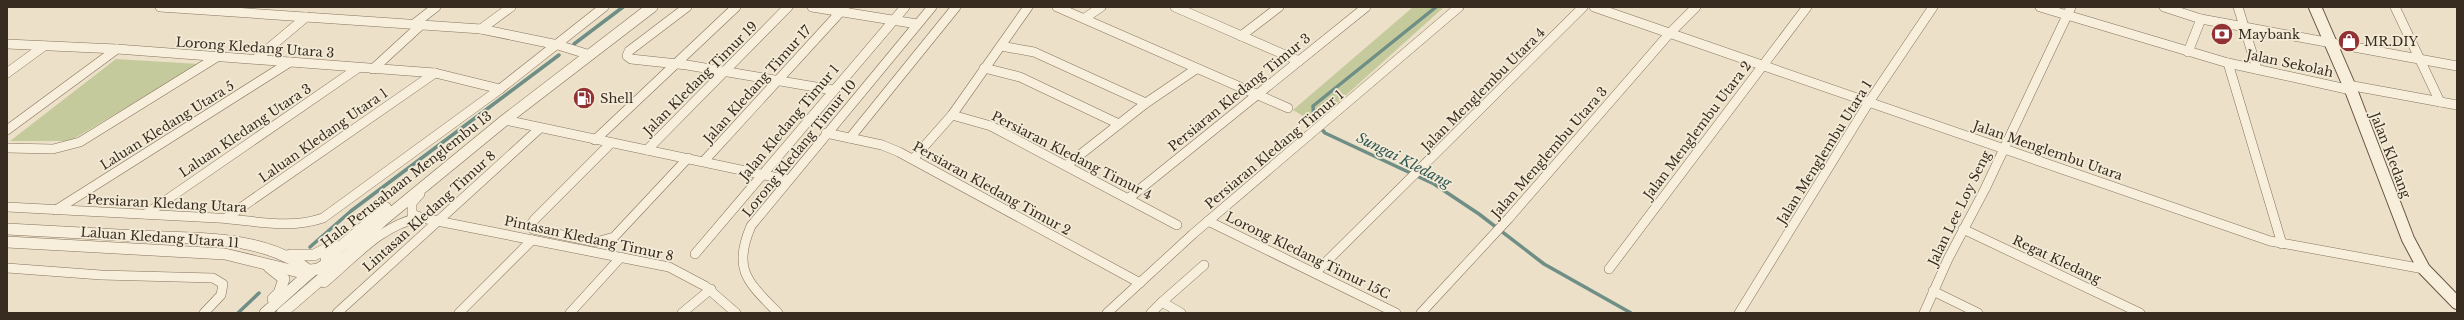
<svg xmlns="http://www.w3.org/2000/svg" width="2464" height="320" font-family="'Libre Baskerville',serif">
<rect width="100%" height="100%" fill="#ece1c8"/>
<g fill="#c5ca9c">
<polygon points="1413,7 1444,7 1315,123 1293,110"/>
<polygon points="116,59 199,64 70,141 10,141"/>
</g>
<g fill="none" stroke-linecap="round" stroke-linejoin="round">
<g stroke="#6f8e86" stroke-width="3.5">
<polyline points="1436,7 1313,106 1314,120 1325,133 1434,184 1479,214 1544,264 1631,313"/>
<polyline points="574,44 623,7"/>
<polyline points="310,247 351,211 559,55"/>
<polyline points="238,313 259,293"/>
</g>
<g stroke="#87735e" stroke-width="10">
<g id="minor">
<polyline points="160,7 481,29 558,45 590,55"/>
<polyline points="687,7 629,51 627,56 631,59 687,65 833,90"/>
<polyline points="812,7 917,24"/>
<polyline points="1057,7 1288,108"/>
<polyline points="1175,7 1299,61"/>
<polyline points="1594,7 2270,241 2424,269"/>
<polyline points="2040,7 2228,63 2351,90"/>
<polyline points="2164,7 2201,19 2457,66"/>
<polyline points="2238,7 2257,69"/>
<polyline points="2395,7 2440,102"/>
<polyline points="1085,18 1101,7"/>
<polyline points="414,24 436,7"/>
<polyline points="481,29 511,7"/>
<polyline points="1241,36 1279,7"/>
<polyline points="7,44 117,49 435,73 500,89"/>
<polyline points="1001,46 1034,52 1146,103"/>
<polyline points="2188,52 2201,19"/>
<polyline points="256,59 306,17"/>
<polyline points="2228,63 2282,244"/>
<polyline points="984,68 1020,77 1119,124"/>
<polyline points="373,69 421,25"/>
<polyline points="7,73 44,46"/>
<polyline points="2348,85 2457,105"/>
<polyline points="952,115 991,126 1177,225"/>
<polyline points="505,120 788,180"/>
<polyline points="7,130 117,49"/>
<polyline points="826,133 882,145 899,152 1140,283"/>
<polyline points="850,138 956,7"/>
<polyline points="595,140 736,7"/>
<polyline points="611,143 534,220 531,225 533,229 596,242 614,237 688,158"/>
<polyline points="7,148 53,149 80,142 217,57"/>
<polyline points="647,150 788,7"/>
<polyline points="913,159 952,115 1028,7"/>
<polyline points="704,161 845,7"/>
<polyline points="1067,165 1146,103 1196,69"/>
<polyline points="420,194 412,203 412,214 422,218 669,267 705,286 736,313"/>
<polyline points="1129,198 1366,7"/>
<path d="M 7,207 C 77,211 147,214 217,218 C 253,220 288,230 323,218 L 500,89 L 604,7"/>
<polyline points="56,210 290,62"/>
<polyline points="146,214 358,68"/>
<polyline points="226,218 435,73"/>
<polyline points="1208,221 1396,313"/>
<polyline points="1963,229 2140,313"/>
<polyline points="695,254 905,7"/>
<polyline points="7,268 101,275 213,278 223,284 221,295 204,313"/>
<polyline points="1609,269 1807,7"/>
<polyline points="1315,273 1583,7"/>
<path d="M 324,283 C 353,259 381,225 419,218"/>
<polyline points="1933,291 1978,313"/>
<polyline points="1162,302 1204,265"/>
<polyline points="337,313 539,129"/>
<polyline points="459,313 532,240"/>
<polyline points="570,313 621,257"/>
<polyline points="682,313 711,289"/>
<path d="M 778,313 C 748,282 732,270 751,226 L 932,7"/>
<polyline points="1107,313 1193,234 1459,7"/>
<polyline points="1151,313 1162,302 1181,313"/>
<polyline points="1421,313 1509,218 1669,34 1696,7"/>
<polyline points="1739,313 1869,102 1933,7"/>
<polyline points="1924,313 1948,259 1985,189 2071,7"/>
</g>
</g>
<g stroke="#87735e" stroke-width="12">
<g id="tertiary">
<path d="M 7,229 C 51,231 94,234 138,236 C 195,239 264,234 311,272"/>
<polyline points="7,242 225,254 299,272 318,269 338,257"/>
<polyline points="290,255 314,255 334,245"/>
<polyline points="326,259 386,208"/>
<polyline points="269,267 284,279 279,293 273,299"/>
<polyline points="265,313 313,270"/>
<polyline points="282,313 333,269 383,220 505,120 652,7"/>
</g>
</g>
<g stroke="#695441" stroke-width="14">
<polyline id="secondary" points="2315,7 2351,90 2408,239 2424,269 2457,303"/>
</g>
<use href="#minor" stroke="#f7eedb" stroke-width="9"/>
<use href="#tertiary" stroke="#f7eedb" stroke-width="11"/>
<use href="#secondary" stroke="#f7eedb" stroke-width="12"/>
</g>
<defs>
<g id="bank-disc" transform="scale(1.15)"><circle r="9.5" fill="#923234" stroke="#f4ebd7"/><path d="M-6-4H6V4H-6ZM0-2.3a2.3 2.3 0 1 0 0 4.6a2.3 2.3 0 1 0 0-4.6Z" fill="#fff"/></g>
<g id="shop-disc" transform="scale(1.15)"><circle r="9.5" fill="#923234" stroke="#f4ebd7"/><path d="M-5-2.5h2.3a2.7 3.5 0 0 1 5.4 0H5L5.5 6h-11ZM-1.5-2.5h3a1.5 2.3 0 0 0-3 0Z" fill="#fff"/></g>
<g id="fuel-disc" transform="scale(1.15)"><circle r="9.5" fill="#923234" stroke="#f4ebd7"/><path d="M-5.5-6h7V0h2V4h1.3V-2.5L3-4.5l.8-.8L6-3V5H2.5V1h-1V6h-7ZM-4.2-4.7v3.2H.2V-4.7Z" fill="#fff"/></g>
</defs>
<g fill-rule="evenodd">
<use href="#bank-disc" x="2222" y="34"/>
<use href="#shop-disc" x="2349" y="41"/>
<use href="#fuel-disc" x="584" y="98"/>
</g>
<g text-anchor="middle" stroke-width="3.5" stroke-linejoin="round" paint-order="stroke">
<g font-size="13" fill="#382c21" stroke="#f4ebd7" text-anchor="start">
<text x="2238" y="39">Maybank</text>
<text x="2364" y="46">MR.DIY</text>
<text x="600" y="103">Shell</text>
</g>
<g font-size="13" fill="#382c21" stroke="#f4ebd7">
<text transform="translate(255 47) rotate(4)" y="5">Lorong Kledang Utara 3</text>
<text transform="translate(2290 63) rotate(12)" y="5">Jalan Sekolah</text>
<text transform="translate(700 78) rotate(-45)" y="5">Jalan Kledang Timur 19</text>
<text transform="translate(757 84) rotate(-48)" y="5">Jalan Kledang Timur 17</text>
<text transform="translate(1483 89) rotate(-45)" y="5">Jalan Menglembu Utara 4</text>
<text transform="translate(1239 92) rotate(-39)" y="5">Persiaran Kledang Timur 3</text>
<text transform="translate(789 122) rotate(-50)" y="5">Jalan Kledang Timur 1</text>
<text transform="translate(167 125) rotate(-32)" y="5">Laluan Kledang Utara 5</text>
<text transform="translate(245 130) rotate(-34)" y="5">Laluan Kledang Utara 3</text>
<text transform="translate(1697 130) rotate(-53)" y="5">Jalan Menglembu Utara 2</text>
<text transform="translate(323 135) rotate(-35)" y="5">Laluan Kledang Utara 1</text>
<text transform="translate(799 148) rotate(-51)" y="5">Lorong Kledang Timur 10</text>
<text transform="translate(1274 149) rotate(-40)" y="5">Persiaran Kledang Timur 1</text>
<text transform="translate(2048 150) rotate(19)" y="5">Jalan Menglembu Utara</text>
<text transform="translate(1549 152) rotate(-49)" y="5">Jalan Menglembu Utara 3</text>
<text transform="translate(1824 152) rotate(-58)" y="5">Jalan Menglembu Utara 1</text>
<text transform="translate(1072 155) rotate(27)" y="5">Persiaran Kledang Timur 4</text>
<text transform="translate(2391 155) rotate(69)" y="5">Jalan Kledang</text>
<text transform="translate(406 179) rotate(-38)" y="5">Hala Perusahaan Menglembu 13</text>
<text transform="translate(992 188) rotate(29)" y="5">Persiaran Kledang Timur 2</text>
<text transform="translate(167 203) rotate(3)" y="5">Persiaran Kledang Utara</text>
<text transform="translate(1959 208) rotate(-64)" y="5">Jalan Lee Loy Seng</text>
<text transform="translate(429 211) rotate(-42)" y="5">Lintasan Kledang Timur 8</text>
<text transform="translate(160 237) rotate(4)" y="5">Laluan Kledang Utara 11</text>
<text transform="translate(589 238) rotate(12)" y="5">Pintasan Kledang Timur 8</text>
<text transform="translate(1308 255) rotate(26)" y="5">Lorong Kledang Timur 15C</text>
<text transform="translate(2057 259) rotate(25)" y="5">Regat Kledang</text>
</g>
<g font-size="14" font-style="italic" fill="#315754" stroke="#f4ebd7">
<text transform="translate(1404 160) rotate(27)" y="5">Sungai Kledang</text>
</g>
</g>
<rect width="2464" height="320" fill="none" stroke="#382c21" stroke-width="16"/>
</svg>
